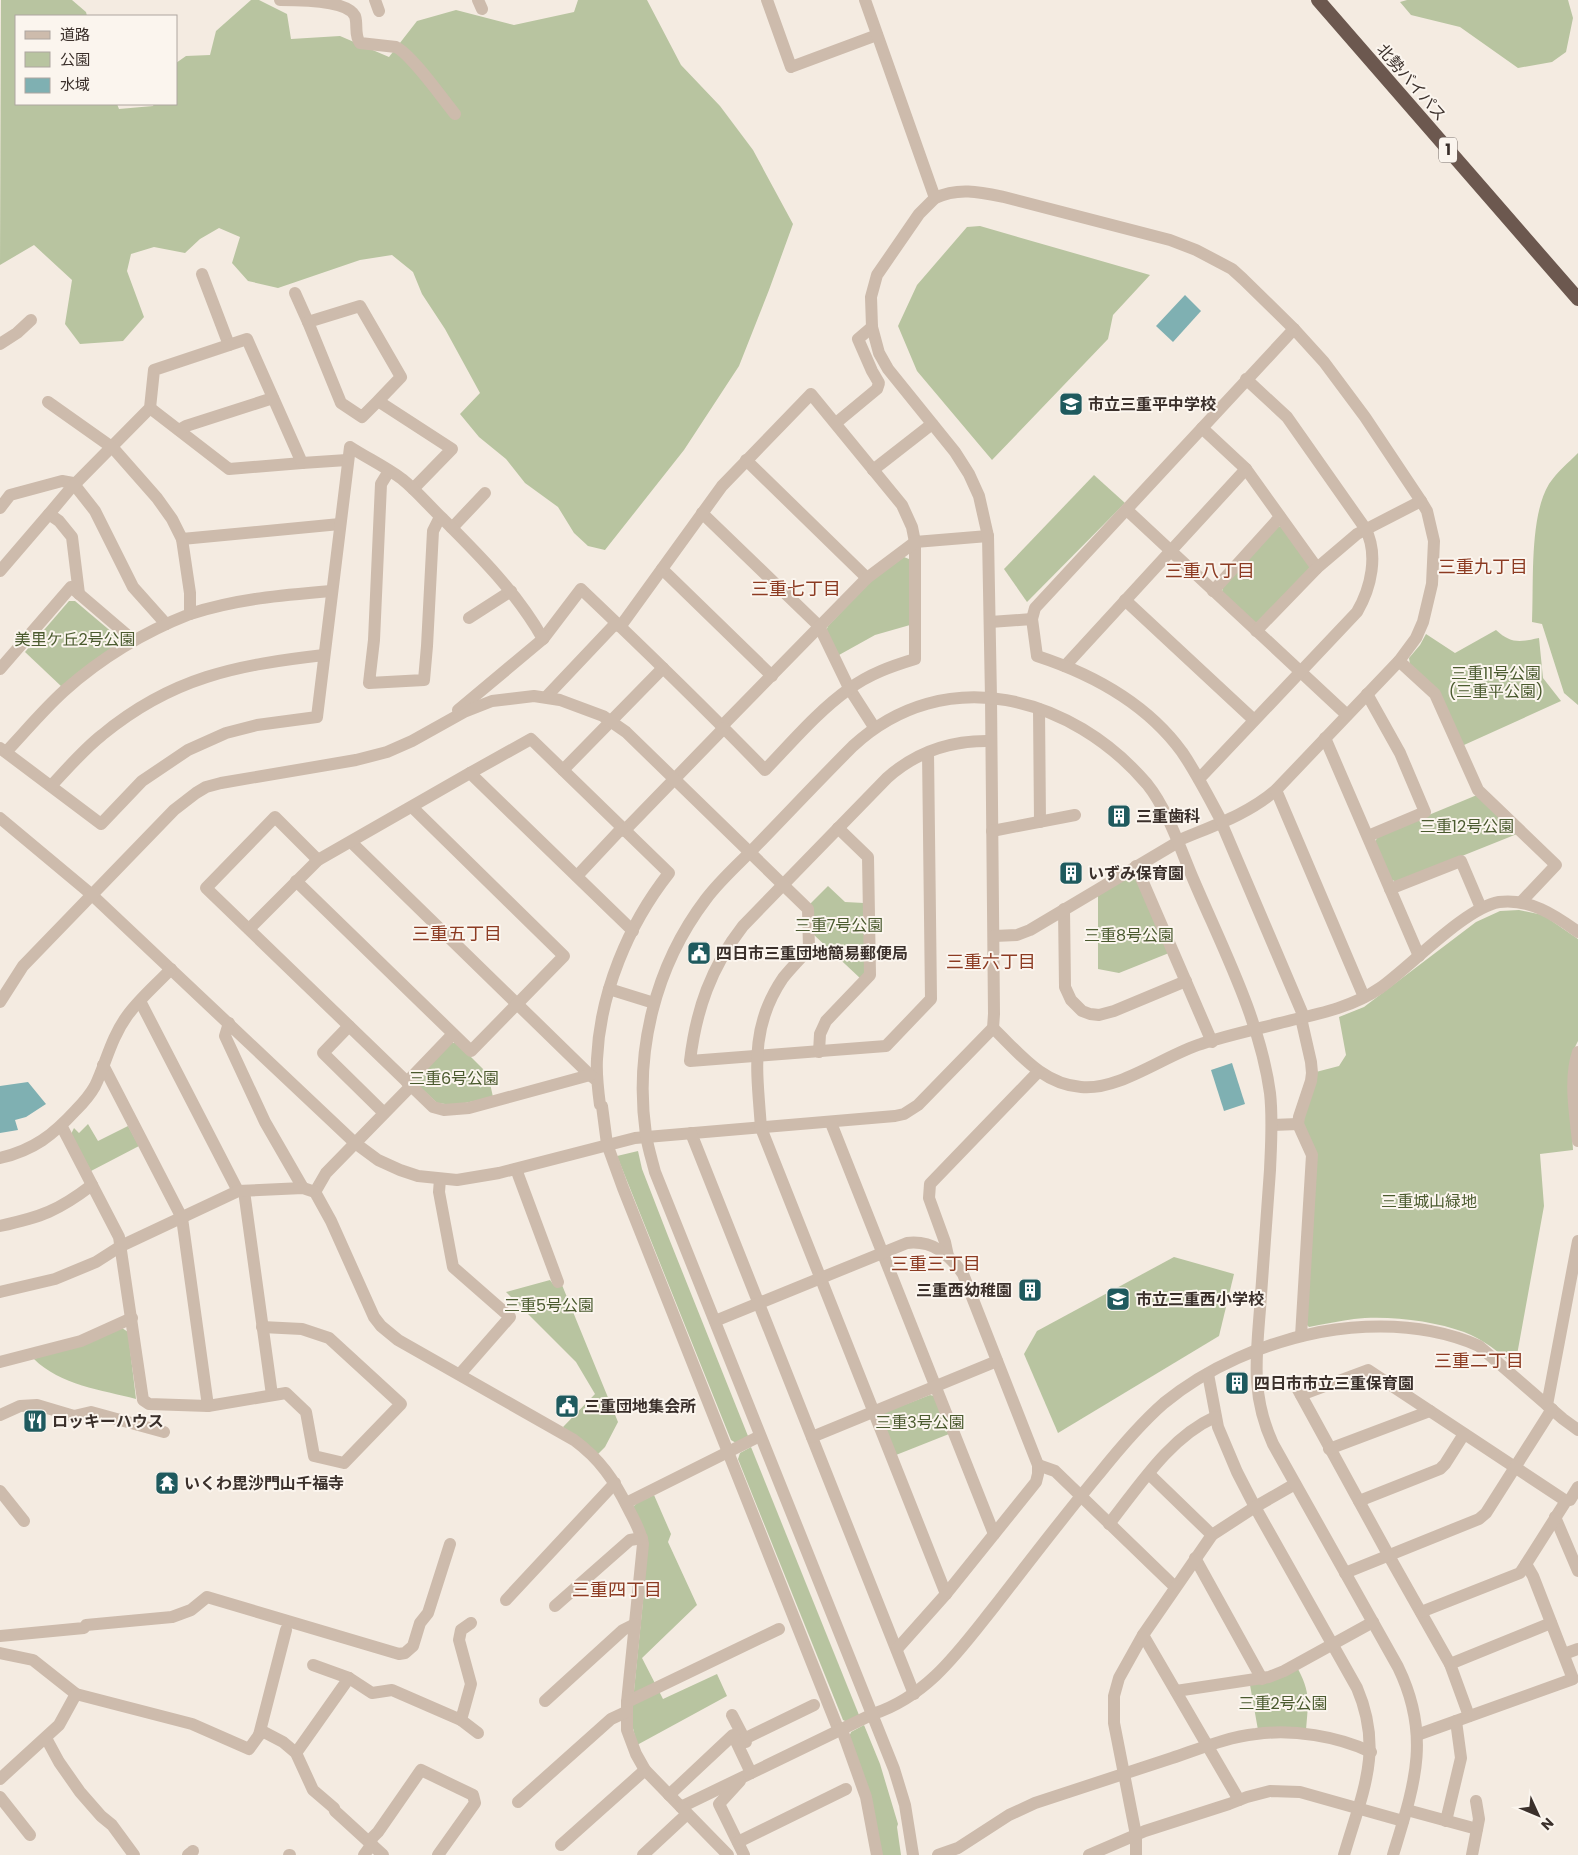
<svg xmlns="http://www.w3.org/2000/svg" width="1578" height="1855" font-family="Poppins,'Noto Sans JP',sans-serif">
<rect width="100%" height="100%" fill="#f4ebe1"/>
<g fill="#b8c4a0">
<polygon points="1,0 72,0 86,12 87,16 16,16 16,104 117,104 119,109 153,106 154,104 176,104 176,63 186,56 210,55 216,31 251,0 259,0 287,14 291,39 340,36 389,57 417,21 456,10 514,25 574,12 578,0 647,0 681,65 720,106 753,150 793,224 769,290 739,366 684,450 605,550 588,546 574,533 558,507 525,483 506,459 479,437 460,414 480,393 445,329 422,294 413,272 392,255 360,260 278,288 248,281 232,263 240,237 219,228 200,239 185,253 154,247 131,254 127,271 144,317 123,341 80,344 65,324 72,280 34,245 0,265"/>
<polygon points="1407,0 1568,0 1573,18 1566,52 1552,62 1518,68 1460,27 1411,15 1400,2"/>
<polygon points="980,226 1150,275 1113,315 1108,339 992,460 917,371 898,326 917,285 967,227"/>
<path d="M 1578,453 L 1578,705 L 1564,693 L 1542,624 L 1532,622 C 1534,584 1529,517 1549,484 C 1557,472 1568,463 1578,453 Z"/>
<polygon points="1094,475 1125,503 1027,602 1004,569"/>
<polygon points="1277,526 1283,527 1309,563 1310,570 1259,622 1254,622 1222,592 1223,586"/>
<polygon points="904,557 909,559 910,625 875,635 839,655 826,631 828,626 871,581"/>
<polygon points="69,601 75,601 120,639 120,645 62,687 25,652"/>
<path d="M 1496,630 C 1511,644 1520,642 1539,638 L 1543,678 L 1561,701 L 1464,745 L 1410,665 L 1409,658 L 1420,645 L 1426,634 L 1455,653 Z"/>
<polygon points="1477,795 1517,834 1397,882 1392,880 1375,842 1378,836"/>
<polygon points="1131,875 1137,877 1169,953 1119,973 1098,969 1098,896"/>
<polygon points="828,886 845,902 864,903 866,970 861,979 813,934 809,905"/>
<path d="M 1519,910 L 1543,915 L 1578,939 L 1578,1041 L 1574,1049 L 1571,1115 L 1573,1150 L 1540,1154 L 1544,1206 L 1515,1366 C 1500,1353 1483,1339 1464,1332 C 1434,1321 1387,1315 1354,1319 C 1339,1321 1324,1324 1309,1327 L 1306,1324 L 1316,1174 L 1302,1124 L 1316,1072 L 1339,1066 L 1346,1055 L 1339,1017 L 1364,1007 L 1476,922 L 1500,911 Z"/>
<polygon points="450,1043 457,1043 484,1070 489,1079 493,1097 465,1103 453,1105 437,1103 417,1084 416,1079"/>
<polygon points="88,1124 98,1141 128,1126 139,1146 91,1171 71,1134 74,1128 79,1133"/>
<polygon points="638,1151 642,1169 668,1236 748,1436 736,1443 731,1440 617,1156"/>
<polygon points="1174,1257 1234,1274 1219,1336 1058,1433 1024,1354 1037,1331"/>
<polygon points="550,1280 553,1284 562,1285 618,1422 605,1447 598,1454 563,1427 595,1394 576,1362 506,1292"/>
<path d="M 122,1328 L 128,1332 L 136,1399 C 102,1390 60,1385 34,1359 Z"/>
<polygon points="930,1395 934,1396 949,1434 896,1455 881,1419 883,1413"/>
<polygon points="751,1447 859,1715 847,1722 843,1720 738,1459 740,1453"/>
<polygon points="654,1495 671,1534 668,1542 697,1605 642,1658 663,1699 717,1674 727,1696 637,1745 631,1720 645,1581 633,1507 637,1503"/>
<path d="M 1298,1669 C 1311,1693 1308,1704 1306,1730 L 1258,1730 L 1250,1685 Z"/>
<polygon points="864,1725 880,1764 898,1824 897,1827 901,1855 881,1855 849,1737 851,1732"/>
</g>
<g fill="#7fb0b2">
<polygon points="1185,295 1201,311 1173,342 1156,326"/>
<polygon points="1232,1063 1245,1104 1224,1111 1211,1070"/>
<polygon points="28,1082 46,1104 26,1117 15,1120 18,1130 0,1133 0,1086"/>
</g>
<g fill="none" stroke-linecap="round" stroke-linejoin="round">
<g stroke="#cdbbac" stroke-width="12">
<path d="M 280,0 C 298,0 347,0 355,16 C 358,25 354,35 360,43 L 396,47 C 412,55 442,98 455,114"/>
<polyline points="375,0 379,11"/>
<polyline points="478,0 482,9"/>
<polyline points="767,0 791,67 877,35"/>
<path d="M 935,198 C 958,187 980,192 1004,197 L 1170,240 L 1196,250 L 1232,269 L 1243,279 L 1294,329 L 1324,362 L 1365,417 L 1421,501 L 1427,511 L 1434,541 L 1432,584 L 1423,622 L 1416,638 L 1399,661 L 1276,790 C 1247,815 1212,826 1177,841"/>
<polyline points="202,274 229,345"/>
<polyline points="295,293 308,322"/>
<polyline points="0,344 17,333 31,320"/>
<polyline points="378,401 362,417 341,403 308,322 360,306 401,377 378,401 452,449 413,489"/>
<polyline points="150,408 229,469 302,463"/>
<polyline points="836,423 877,389 879,383 872,371 858,339 872,327"/>
<polyline points="1202,428 1246,469 1317,568"/>
<polyline points="179,430 186,426 273,398"/>
<polyline points="746,460 867,578"/>
<polyline points="873,470 932,424"/>
<polyline points="389,471 381,484 374,640 369,683 424,680 427,646 433,531 440,517"/>
<polyline points="0,508 10,495 62,481 73,483 95,511 133,587 166,624"/>
<polyline points="1127,510 1347,715"/>
<polyline points="702,513 819,626 849,688 874,727"/>
<polyline points="49,514 70,489 150,408 154,370 247,339 302,463 347,460"/>
<polyline points="452,528 485,493"/>
<polyline points="182,539 340,524"/>
<polyline points="662,569 772,676"/>
<polyline points="0,571 49,514 59,521 72,537 79,594"/>
<polyline points="1213,591 1280,517"/>
<polyline points="1125,600 1254,720"/>
<path d="M 190,614 C 236,599 283,595 331,591"/>
<polyline points="469,618 511,591"/>
<polyline points="990,622 1032,619"/>
<polyline points="1256,631 1317,568 1357,534 1421,501"/>
<path d="M 543,639 L 581,589 C 643,648 705,708 765,770 C 792,742 818,711 849,689 C 869,674 892,666 915,659 L 915,542 L 912,527 L 902,505 L 811,394 L 722,486 L 620,627"/>
<polyline points="1399,661 1435,694 1478,790 1556,865 1522,901"/>
<polyline points="1065,666 1246,469"/>
<polyline points="0,669 71,587 133,640"/>
<polyline points="1367,694 1400,753 1425,812 1368,836"/>
<polyline points="546,697 616,623"/>
<polyline points="1039,709 1040,822"/>
<polyline points="722,726 867,578 915,542 988,536"/>
<polyline points="1325,738 1419,956"/>
<path d="M 0,748 L 101,824 L 142,781 L 188,750 L 226,733 L 257,725 L 317,717 L 350,447 C 367,458 386,467 402,479 C 417,491 429,506 443,519 C 480,556 517,593 543,639 L 458,710"/>
<path d="M 6,752 C 25,732 43,710 64,691 C 101,658 144,632 190,614 L 190,593 L 182,539 L 172,519 L 157,498 L 113,448 L 48,402"/>
<path d="M 928,752 L 931,999 L 886,1046 L 690,1061 C 696,1010 711,967 743,926 L 887,778 C 917,751 951,740 991,741"/>
<polyline points="563,770 663,668"/>
<path d="M 470,773 L 531,739 L 669,873 C 628,925 600,993 597,1059 C 596,1075 598,1090 600,1105 L 602,1106 L 607,1144 L 623,1188 L 839,1731"/>
<path d="M 1199,779 L 1357,612 C 1371,588 1379,554 1365,528 L 1287,417 L 1246,379"/>
<path d="M 51,786 C 67,769 83,750 102,735 C 172,677 237,665 324,655"/>
<polyline points="1276,790 1364,997"/>
<polyline points="0,818 91,894 355,1143 378,1160 400,1170 418,1176 457,1180 499,1173 635,1138 895,1116 904,1114 918,1105 993,1028 994,1014 991,698"/>
<polyline points="1221,822 1304,1017"/>
<path d="M 1222,822 C 1209,798 1197,774 1182,752 C 1147,704 1092,674 1037,656 L 1032,619 L 1035,608 L 1294,329"/>
<polyline points="624,831 724,728"/>
<polyline points="992,831 1075,815"/>
<polyline points="351,842 590,1075 595,1079"/>
<polyline points="318,860 275,817 206,888 433,1107 444,1110 469,1108 590,1075"/>
<polyline points="1136,866 1212,1042"/>
<polyline points="577,876 622,828"/>
<polyline points="296,881 471,1051 564,956 412,807"/>
<polyline points="1390,889 1461,861 1481,908"/>
<polyline points="1064,909 1065,987 1071,1000 1082,1011 1090,1014 1099,1015 1114,1011 1186,981"/>
<polyline points="249,929 318,860 470,773 633,931"/>
<polyline points="994,936 1017,935 1030,930 1178,842"/>
<polyline points="609,989 654,1003"/>
<polyline points="140,1001 238,1191"/>
<path d="M 0,1002 L 23,966 L 174,810 L 196,793 L 206,787 L 221,783 L 356,760 L 387,752 L 412,741 L 464,712 L 492,701 L 534,696 L 560,700 L 603,716 L 626,732 L 808,909 L 809,949 C 800,959 791,968 783,978 C 749,1028 757,1071 761,1128 L 946,1594"/>
<polyline points="1301,1018 1311,1062 1312,1073 1311,1081 1299,1117 1298,1124 1312,1155 1301,1336"/>
<polyline points="229,1023 225,1036 265,1122 303,1188"/>
<polyline points="349,1026 323,1053 384,1113"/>
<path d="M 993,1028 C 1019,1053 1042,1084 1081,1087 C 1119,1091 1165,1055 1201,1044 C 1231,1034 1262,1028 1292,1020 C 1323,1013 1354,1006 1380,988 C 1411,966 1465,908 1499,902 C 1529,898 1555,915 1578,932"/>
<polyline points="819,1052 820,1034 826,1021 870,975 868,857 838,828"/>
<path d="M 1578,1052 C 1569,1078 1575,1114 1578,1141"/>
<polyline points="103,1065 182,1218 208,1406"/>
<polyline points="407,1082 453,1034"/>
<polyline points="831,1123 994,1534"/>
<polyline points="1272,1125 1298,1124"/>
<polyline points="62,1127 119,1237 143,1400 149,1404 208,1406 286,1393 306,1412 314,1456 344,1463 401,1404 329,1338 302,1329 262,1327"/>
<polyline points="691,1133 914,1694"/>
<path d="M 0,1158 C 34,1150 53,1135 76,1110 C 83,1103 90,1095 95,1086 C 106,1063 111,1038 127,1016 C 139,999 157,984 171,969"/>
<polyline points="516,1169 558,1282"/>
<polyline points="440,1179 439,1192 453,1267 510,1317 460,1374"/>
<polyline points="244,1191 272,1395"/>
<polyline points="315,1192 326,1173 411,1086"/>
<path d="M 0,1226 C 41,1217 58,1211 92,1185"/>
<polyline points="948,1256 945,1242 929,1198 930,1184 1038,1072"/>
<path d="M 0,1292 L 55,1279 L 96,1262 L 121,1246 L 238,1191 L 303,1188 L 315,1192 L 331,1221 L 374,1317 L 381,1326 L 398,1340 L 574,1440 C 600,1459 614,1480 628,1508 C 634,1520 641,1531 643,1544 L 627,1702 L 627,1730 L 636,1754 L 645,1770 L 681,1807 L 873,1714 C 928,1696 959,1651 994,1607 C 1029,1562 1063,1517 1099,1474 C 1119,1449 1140,1424 1164,1403 C 1208,1367 1264,1343 1320,1332 C 1373,1323 1429,1324 1479,1346 L 1563,1419 L 1578,1430"/>
<path d="M 715,1321 L 907,1243 C 932,1240 949,1254 963,1274 L 1038,1465 L 1038,1474 L 1036,1482 L 946,1594 L 897,1649"/>
<polyline points="0,1362 81,1341 132,1318"/>
<path d="M 1208,1374 L 1218,1427 L 1237,1472 L 1255,1507 L 1357,1688 C 1384,1751 1362,1793 1344,1855"/>
<polyline points="1296,1386 1389,1556 1450,1664 1469,1716"/>
<polyline points="1301,1395 1368,1370 1566,1501"/>
<polyline points="1547,1405 1578,1241"/>
<polyline points="0,1415 20,1406 37,1405 74,1416 91,1412 164,1432"/>
<polyline points="812,1437 997,1361"/>
<polyline points="1329,1449 1430,1411"/>
<polyline points="1038,1465 1055,1471 1175,1587"/>
<polyline points="1149,1474 1212,1535"/>
<polyline points="0,1491 24,1521"/>
<polyline points="1359,1501 1440,1469 1445,1464 1464,1434"/>
<polyline points="626,1503 760,1436"/>
<polyline points="1555,1517 1578,1571"/>
<path d="M 1109,1524 C 1139,1486 1170,1437 1215,1417"/>
<polyline points="1195,1558 1262,1679"/>
<polyline points="1345,1573 1479,1519 1486,1513 1552,1409"/>
<polyline points="506,1600 615,1483"/>
<polyline points="555,1606 630,1540 642,1538"/>
<polyline points="1421,1612 1520,1573 1526,1564"/>
<polyline points="1143,1635 1239,1800"/>
<polyline points="0,1636 84,1628 86,1625 172,1617 191,1610 207,1597 399,1654 405,1653 413,1646 420,1623 428,1613 450,1544"/>
<polyline points="0,1653 33,1660 76,1694 192,1724 249,1749 262,1731 283,1742 296,1753 313,1790 334,1808 335,1811 383,1855"/>
<polyline points="1564,1654 1578,1649"/>
<polyline points="1450,1664 1551,1623"/>
<polyline points="349,1678 372,1693 392,1690 461,1720 471,1684 459,1640 461,1630 471,1623"/>
<polyline points="1176,1691 1269,1677 1284,1671 1373,1622"/>
<polyline points="545,1701 623,1630 635,1624"/>
<polyline points="627,1702 779,1629"/>
<polyline points="732,1715 746,1742"/>
<polyline points="461,1720 478,1733"/>
<polyline points="842,1730 866,1797 877,1855"/>
<polyline points="259,1735 286,1630"/>
<polyline points="1417,1735 1573,1679 1533,1576 1526,1564 1566,1501 1570,1500 1578,1487"/>
<polyline points="46,1738 59,1762 80,1792 101,1816 112,1825 134,1855"/>
<polyline points="744,1739 814,1705"/>
<polyline points="296,1753 349,1678 313,1665"/>
<polyline points="0,1779 59,1725 76,1694"/>
<polyline points="740,1781 719,1804 744,1855"/>
<polyline points="669,1795 733,1735 751,1773"/>
<polyline points="0,1797 30,1835"/>
<polyline points="518,1802 611,1719 626,1712"/>
<polyline points="681,1807 728,1855"/>
<polyline points="1407,1810 1477,1829"/>
<polyline points="1446,1821 1461,1758 1456,1721"/>
<polyline points="369,1841 378,1832 421,1770 473,1795 475,1803 438,1855"/>
<polyline points="738,1842 846,1789"/>
<polyline points="561,1845 645,1770"/>
<polyline points="188,1855 193,1851"/>
<polyline points="289,1855 290,1855"/>
<polyline points="364,1855 372,1844"/>
<polyline points="643,1855 687,1814"/>
<path d="M 938,1855 L 958,1848 L 1009,1815 L 1035,1803 C 1080,1788 1126,1773 1172,1758 C 1199,1749 1227,1737 1256,1734 C 1293,1729 1337,1736 1371,1752"/>
<polyline points="1089,1855 1145,1831 1229,1804 1247,1797 1270,1791 1300,1792 1403,1821"/>
<polyline points="1136,1855 1136,1835 1114,1723 1114,1696 1119,1678 1143,1635 1212,1535 1255,1507 1295,1484"/>
<polyline points="1472,1855 1479,1819 1476,1801"/>
</g>
<g stroke="#cdbbac" stroke-width="12">
<polyline points="865,0 935,198 919,214 877,275 871,297 872,327 879,353 888,369 955,452 969,474 979,496 988,536 991,698"/>
<path d="M 913,1855 L 905,1805 L 894,1769 L 655,1172 C 652,1160 648,1148 646,1135 C 634,1052 655,966 706,899 C 721,879 741,862 758,844 C 790,811 821,778 853,746 C 945,661 1072,696 1147,784 C 1168,810 1181,851 1194,881 C 1223,949 1260,1020 1270,1093 C 1273,1119 1271,1145 1270,1170 C 1267,1216 1263,1262 1260,1309 C 1256,1359 1251,1396 1273,1444 L 1398,1667 C 1432,1737 1414,1786 1393,1855"/>
</g>
<polyline stroke="#6c584f" stroke-width="14" points="1318,0 1578,299"/>
</g>
<defs>
<g id="school-square" transform="scale(1.25)"><rect x="-9" y="-9" width="18" height="18" rx="4" fill="#1f5a5e" stroke="#fbf5ee"/><path d="M0-5L7-2L0 1L-7-2ZM-4 1L0 2.5L4 1V4Q0 6-4 4Z" fill="#fff"/></g>
<g id="building-square" transform="scale(1.25)"><rect x="-9" y="-9" width="18" height="18" rx="4" fill="#1f5a5e" stroke="#fbf5ee"/><path d="M-4-6H4V6H1V3H-1V6H-4ZM-2.5-4.3h1.7v1.8h-1.7ZM.8-4.3h1.7v1.8H.8ZM-2.5-1h1.7V.8h-1.7ZM.8-1h1.7V.8H.8Z" fill="#fff"/></g>
<g id="civic-square" transform="scale(1.25)"><rect x="-9" y="-9" width="18" height="18" rx="4" fill="#1f5a5e" stroke="#fbf5ee"/><path d="M-.6-6.5H3V-4.5H.6V-3L4-1V1h2V6H-6V1h2V-1L-.6-3ZM-1.2 2.5V6h2.4V2.5Z" fill="#fff"/></g>
<g id="restaurant-square" transform="scale(1.25)"><rect x="-9" y="-9" width="18" height="18" rx="4" fill="#1f5a5e" stroke="#fbf5ee"/><path d="M-5-6h1v4h1v-4h1v4h1v-4h1v5L-1.5 .5V6h-2V.5L-5-1ZM5-6V6H3V1.5H1.5Q1.5-4 5-6Z" fill="#fff"/></g>
<g id="temple-square" transform="scale(1.25)"><rect x="-9" y="-9" width="18" height="18" rx="4" fill="#1f5a5e" stroke="#fbf5ee"/><path d="M0-6L5-2H3V0L6.5 2.5H4V6H1.5V3h-3V6H-4V2.5H-6.5L-3 0V-2H-5Z" fill="#fff"/></g>
</defs>
<g fill-rule="evenodd">
<use href="#school-square" x="1071" y="404"/>
<use href="#building-square" x="1119" y="816"/>
<use href="#building-square" x="1071" y="873"/>
<use href="#civic-square" x="699" y="953"/>
<use href="#building-square" x="1030" y="1290"/>
<use href="#school-square" x="1118" y="1299"/>
<use href="#building-square" x="1237" y="1383"/>
<use href="#civic-square" x="567" y="1406"/>
<use href="#restaurant-square" x="35" y="1421"/>
<use href="#temple-square" x="167" y="1483"/>
</g>
<g text-anchor="middle" stroke-width="4" stroke-linejoin="round" paint-order="stroke">
<rect fill="#fbf5ee" stroke="#756b66" stroke-width="1" x="1439" y="137.5" width="18" height="25" rx="4"/>
<g font-size="15" font-weight="bold" fill="#3b302b">
<text x="1448" y="155">1</text>
</g>
<g font-size="16" fill="#3b302b" stroke="#fbf5ee">
<text transform="translate(1412 82) rotate(49)" y="6">北勢バイパス</text>
</g>
<g font-size="16" font-weight="bold" fill="#3b302b" stroke="#fbf5ee" text-anchor="start">
<text x="1088" y="410">市立三重平中学校</text>
<text x="1136" y="822">三重歯科</text>
<text x="1088" y="879">いずみ保育園</text>
<text x="716" y="959">四日市三重団地簡易郵便局</text>
<text x="1012" y="1296" text-anchor="end">三重西幼稚園</text>
<text x="1136" y="1305">市立三重西小学校</text>
<text x="1254" y="1389">四日市市立三重保育園</text>
<text x="584" y="1412">三重団地集会所</text>
<text x="52" y="1427">ロッキーハウス</text>
<text x="184" y="1489">いくわ毘沙門山千福寺</text>
</g>
<g font-size="16" fill="#4a5a2e" stroke="#fbf5ee">
<text x="75" y="645">美里ケ丘2号公園</text>
<text x="1496" y="679">三重11号公園<tspan x="1496" dy="18">(三重平公園)</tspan></text>
<text x="1467" y="832">三重12号公園</text>
<text x="839" y="931">三重7号公園</text>
<text x="1129" y="941">三重8号公園</text>
<text x="454" y="1084">三重6号公園</text>
<text x="1429" y="1207">三重城山緑地</text>
<text x="549" y="1311">三重5号公園</text>
<text x="920" y="1428">三重3号公園</text>
<text x="1283" y="1709">三重2号公園</text>
</g>
<g font-size="18" fill="#8c3b22" stroke="#fbf5ee">
<text x="1483" y="573">三重九丁目</text>
<text x="1210" y="577">三重八丁目</text>
<text x="796" y="595">三重七丁目</text>
<text x="457" y="940">三重五丁目</text>
<text x="991" y="968">三重六丁目</text>
<text x="936" y="1270">三重三丁目</text>
<text x="1479" y="1367">三重二丁目</text>
<text x="617" y="1596">三重四丁目</text>
</g>
</g>
<rect x="15" y="15" width="162" height="90" fill="#fbf5ee" stroke="#aea6a0"/>
<rect x="25" y="31" width="25" height="8" fill="#cdbbac" stroke="#aea6a0"/>
<text x="60" y="40" font-size="15" fill="#3b302b">道路</text>
<rect x="25" y="52" width="25" height="15" fill="#b8c4a0" stroke="#aea6a0"/>
<text x="60" y="65" font-size="15" fill="#3b302b">公園</text>
<rect x="25" y="78" width="25" height="15" fill="#7fb0b2" stroke="#aea6a0"/>
<text x="60" y="90" font-size="15" fill="#3b302b">水域</text>
<g transform="translate(1538 1815) rotate(134)" stroke="#fbf5ee" stroke-width="4" paint-order="stroke">
<path d="M0-4L9 19L0 12L-9 19Z" fill="#3b302b"/>
<text y="-8" font-size="14" font-weight="bold" text-anchor="middle" fill="#3b302b">N</text>
</g>
</svg>
